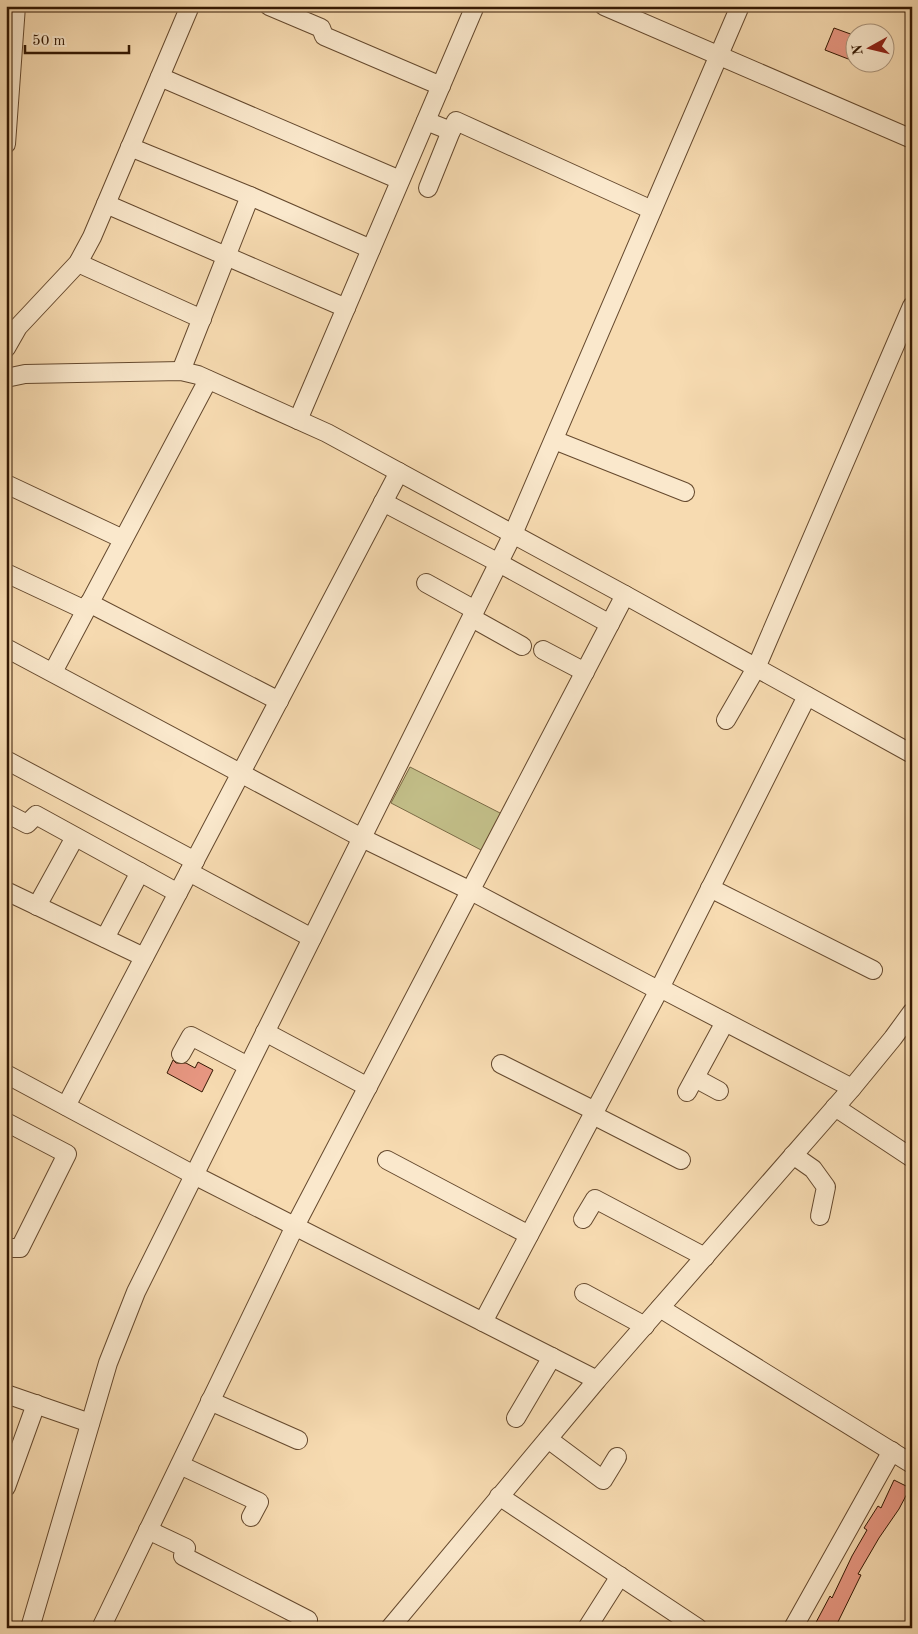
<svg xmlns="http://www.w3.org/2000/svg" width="918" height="1634" font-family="'Old Standard TT',serif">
<rect width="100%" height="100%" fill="#f7dbb1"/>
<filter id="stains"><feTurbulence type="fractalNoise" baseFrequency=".004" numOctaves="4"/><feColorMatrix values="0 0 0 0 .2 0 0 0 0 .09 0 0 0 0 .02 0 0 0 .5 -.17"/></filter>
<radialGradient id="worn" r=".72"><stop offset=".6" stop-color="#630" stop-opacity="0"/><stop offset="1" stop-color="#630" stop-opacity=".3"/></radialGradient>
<polygon fill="#c2be88" stroke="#7b6b46" points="410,767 502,814 483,851 391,803"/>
<g fill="#e89782" stroke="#341803">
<polygon points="834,28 856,36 856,62 825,50"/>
<polygon points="173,1060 176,1063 186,1063 195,1068 198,1062 213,1070 202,1092 167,1073"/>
<polygon points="894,1480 910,1488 899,1509 879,1538 858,1574 861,1575 835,1628 813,1628 830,1596 832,1598 852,1556 867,1530 864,1528 878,1506 881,1508"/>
</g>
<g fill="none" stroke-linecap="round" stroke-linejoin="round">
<g stroke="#65492e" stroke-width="20">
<g id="minor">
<polyline points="269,6 321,28 324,36 441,86"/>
<polyline points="604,6 912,139"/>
<polyline points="160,77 400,180"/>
<polyline points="426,121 451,131 456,121 652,210"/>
<polyline points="6,144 16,6"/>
<polyline points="130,147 250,196 371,249"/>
<polyline points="428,188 451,131"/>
<polyline points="106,204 346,308"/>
<polyline points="78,263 202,319"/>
<polyline points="6,348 18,327 78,263 92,237 190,6"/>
<polyline points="181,371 250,196"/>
<polyline points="6,378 25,374 181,371 198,375 327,433 625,595 912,754"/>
<polyline points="298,420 475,6"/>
<polyline points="554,440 685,492"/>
<polyline points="6,484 123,539"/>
<polyline points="383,502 499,563 610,624"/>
<polyline points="6,573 85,610"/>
<polyline points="426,583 475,610"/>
<polyline points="89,603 279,701"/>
<polyline points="472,618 522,646"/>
<polyline points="6,648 362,838 471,891 658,990"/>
<polyline points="543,650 585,672"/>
<polyline points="53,672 208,380"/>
<polyline points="726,720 756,668 912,306"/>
<polyline points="6,760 195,861"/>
<polyline points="6,813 27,824 36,815 178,893"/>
<polyline points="189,872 312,938"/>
<polyline points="710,888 873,970"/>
<polyline points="6,891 144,957"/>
<polyline points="37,906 75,837"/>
<polyline points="105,938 140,872"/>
<polyline points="660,988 852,1088"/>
<polyline points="265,1032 368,1087"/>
<polyline points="181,1054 191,1036 248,1066"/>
<polyline points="501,1064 595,1111"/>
<polyline points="6,1074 194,1175 597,1380"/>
<polyline points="695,1078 719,1091"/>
<polyline points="687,1092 725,1022"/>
<polyline points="66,1106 399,472"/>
<polyline points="835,1107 912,1158"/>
<polyline points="593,1115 681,1160"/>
<polyline points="6,1122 67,1154 20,1248 6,1248"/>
<polyline points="793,1155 813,1169 826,1187 820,1216"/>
<polyline points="387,1160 529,1235"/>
<polyline points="583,1219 595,1199 705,1257"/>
<polyline points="584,1293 645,1326"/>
<polyline points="660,1308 912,1464"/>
<polyline points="483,1322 660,988 807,696"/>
<polyline points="6,1394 90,1423"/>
<polyline points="210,1401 298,1440"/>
<polyline points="516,1418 552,1357"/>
<polyline points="548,1439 603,1480 617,1457"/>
<polyline points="180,1465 259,1502 251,1517"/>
<polyline points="6,1487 36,1404"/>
<polyline points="499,1496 698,1628"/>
<polyline points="148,1530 186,1548 183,1556 308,1620"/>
<polyline points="30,1628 108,1363 136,1292 513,534 740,6"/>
<polyline points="101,1628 295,1226 625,595"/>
<polyline points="390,1628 597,1380 852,1088 893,1038 912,1012"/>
<polyline points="587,1628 620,1576"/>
<polyline points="793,1628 892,1451"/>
</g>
</g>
<use href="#minor" stroke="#fae8cc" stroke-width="18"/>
</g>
<rect width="918" height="1634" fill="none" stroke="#f7dbb1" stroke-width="25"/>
<rect x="8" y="8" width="903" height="1619" fill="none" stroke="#341803" stroke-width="2.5"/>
<rect x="12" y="12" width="893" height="1609" fill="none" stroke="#341803"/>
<g transform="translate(870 48) rotate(262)"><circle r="24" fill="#fae8cc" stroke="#ab957c"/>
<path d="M0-4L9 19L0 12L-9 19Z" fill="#8f2418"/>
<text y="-8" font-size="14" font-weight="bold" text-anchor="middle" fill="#341803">N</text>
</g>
<path d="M25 45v8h104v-8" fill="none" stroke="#341803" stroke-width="2.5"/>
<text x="32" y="45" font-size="15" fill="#341803" stroke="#fae8cc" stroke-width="4" paint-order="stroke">50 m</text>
<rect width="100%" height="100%" filter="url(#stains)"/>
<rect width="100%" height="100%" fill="url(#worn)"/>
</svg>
